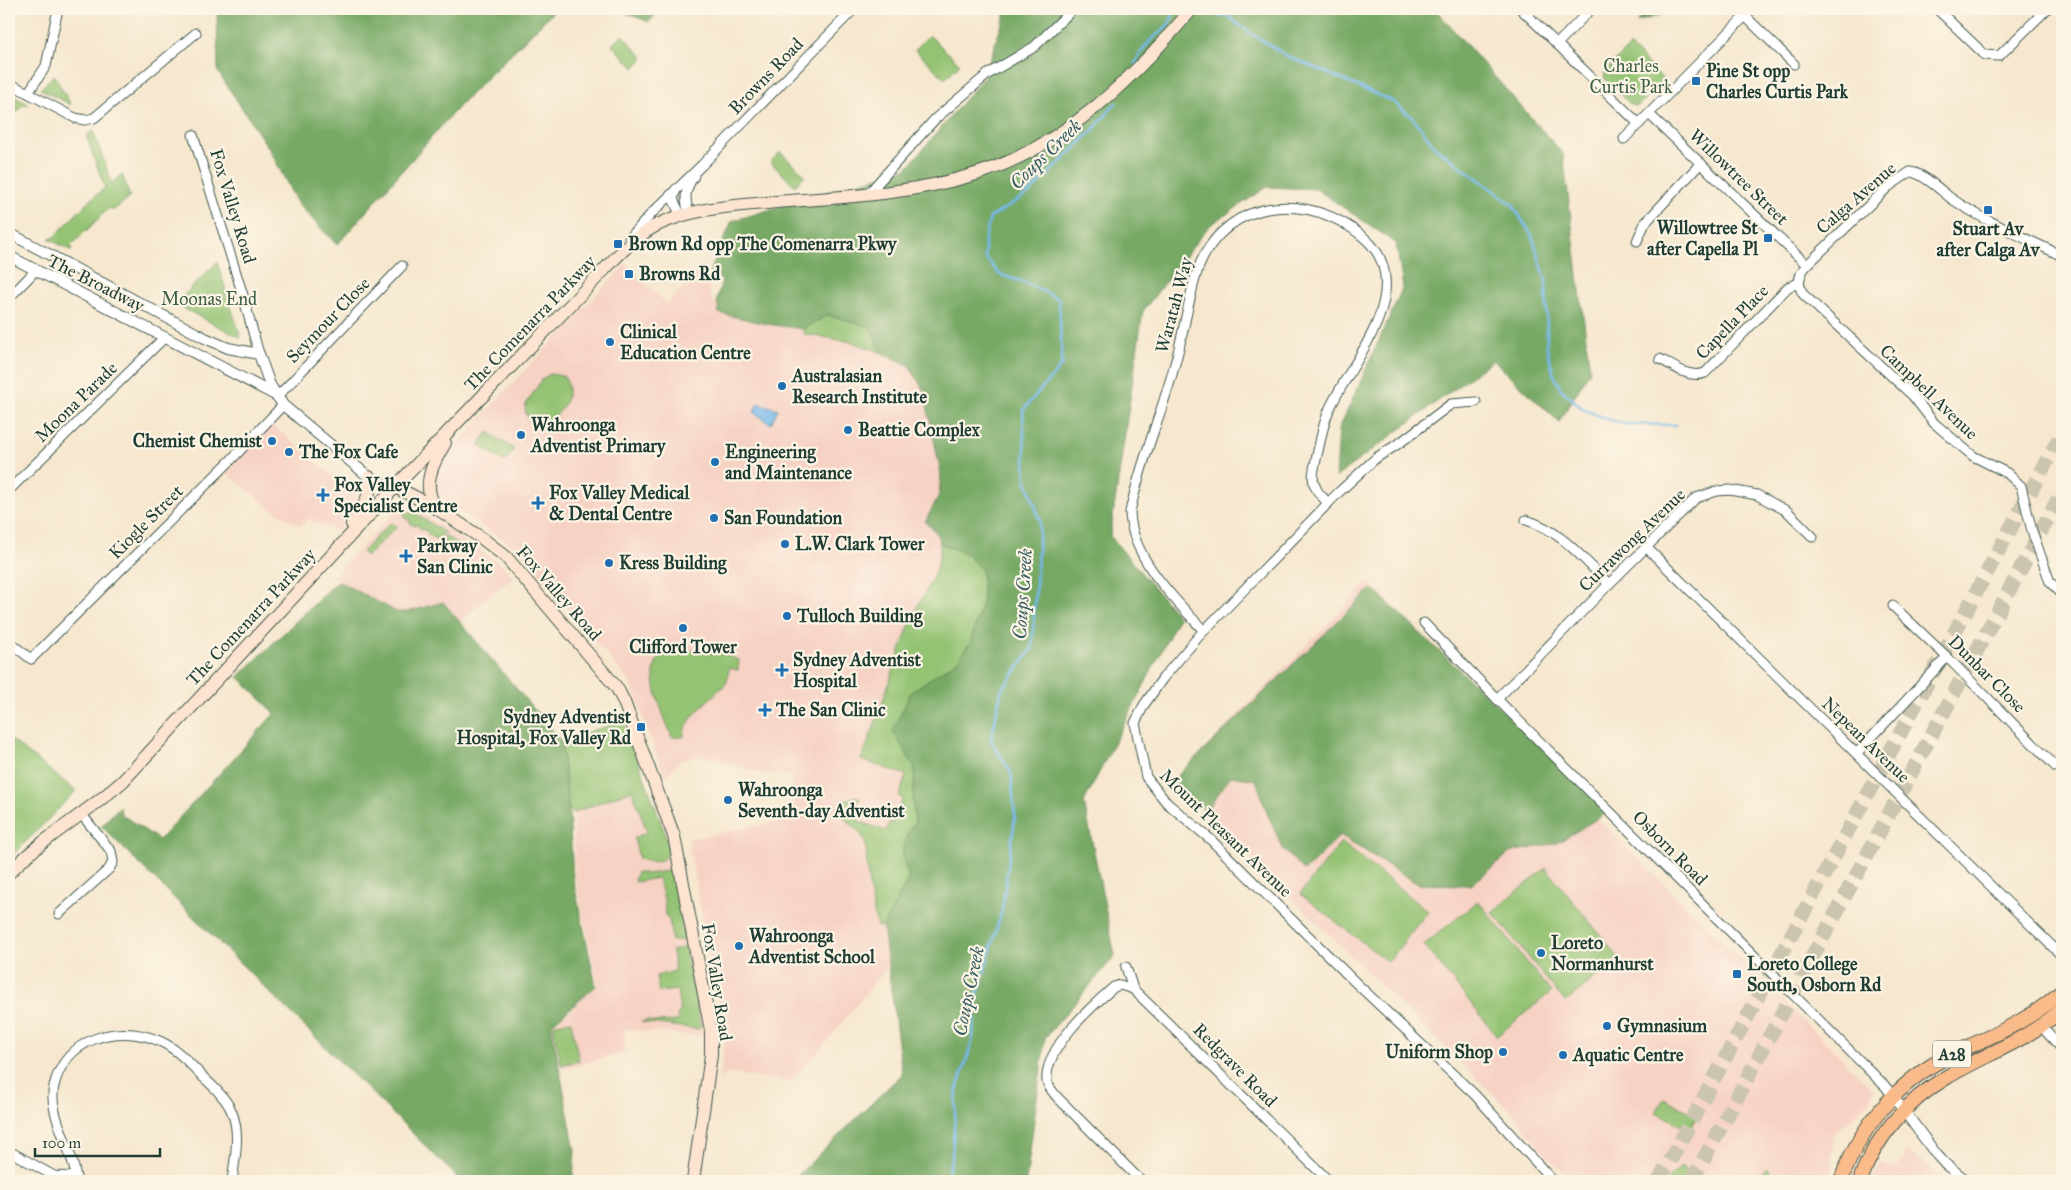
<svg xmlns="http://www.w3.org/2000/svg" width="2071" height="1190" font-family="'IM FELL Great Primer',serif">
<rect width="100%" height="100%" fill="#fcf5e5"/>
<filter id="ink" filterUnits="userSpaceOnUse"><feTurbulence type="fractalNoise" baseFrequency=".02" numOctaves="2"/><feDisplacementMap in="SourceGraphic" scale="10" xChannelSelector="R" yChannelSelector="G"/><feConvolveMatrix kernelMatrix="1 2 1 2 8 2 1 2 1" color-interpolation-filters="sRGB"/></filter>
<filter id="wash" filterUnits="userSpaceOnUse"><feTurbulence type="fractalNoise" baseFrequency=".0096" numOctaves="4" result="noise"/><feDisplacementMap in="SourceGraphic" scale="20" xChannelSelector="R" yChannelSelector="G"/><feGaussianBlur stdDeviation="1.12" result="paint"/><feColorMatrix in="noise" values="0 0 0 0 0 0 0 0 0 0 0 0 0 0 0 0 0 1.4 0 .05"/><feComposite in="paint" operator="in"/></filter>
<g filter="url(#wash)">
<rect width="100%" height="100%" fill="#f6e7ce"/>
<g fill="#f6d2c4">
<polygon points="626,264 667,304 705,265 711,301 868,310 969,413 915,768 910,891 886,969 828,1040 791,1082 728,1073 720,1079 725,1037 688,839 796,818 791,775 760,773 713,758 697,756 680,761 665,777 630,682 517,548 444,501 436,492 435,485 436,476 444,461 477,421"/>
<polygon points="272,425 362,500 338,531 308,519 300,526 270,508 226,473"/>
<polygon points="407,507 432,519 502,565 513,577 477,606 461,622 443,602 407,612 397,612 380,604 333,577 398,508"/>
<polygon points="1369,582 1485,698 1595,816 1873,1089 1870,1100 1834,1134 1830,1181 1575,1181 1547,1157 1514,1115 1172,781"/>
<polygon points="646,784 667,843 704,1032 699,1036 624,1029 625,1052 562,1070 552,1026 598,985 575,876 573,813"/>
<polygon points="1908,1151 1948,1181 1871,1181 1880,1162 1896,1169"/>
</g>
<g fill="#94c373" stroke="#5a8054">
<polygon points="622,35 644,58 634,68 612,45"/>
<polygon points="929,35 960,64 945,79 915,50"/>
<polygon points="1630,46 1661,77 1661,82 1638,106 1631,105 1604,78 1605,72"/>
<polygon points="54,75 71,105 40,89"/>
<polygon points="9,94 28,104 23,105 9,120"/>
<polygon points="93,131 112,183 122,174 130,197 114,210 109,208 71,246 72,251 49,239 54,237 90,200 105,188 86,136"/>
<polygon points="780,152 805,175 795,186 770,162"/>
<polygon points="217,262 241,338 175,304"/>
<polygon points="828,315 871,327 880,352 852,342 804,334 803,329"/>
<path d="M 550,374 L 563,376 C 579,392 555,426 537,424 L 526,415 L 525,406 L 542,379 Z"/>
<polygon points="488,432 514,449 505,462 479,445"/>
<polygon points="404,512 415,513 445,533 441,534 443,544 428,534 427,531 420,529 418,525 414,526 410,523 409,519 405,519"/>
<polygon points="390,523 397,526 367,556 362,552"/>
<polygon points="444,535 467,550 453,553 446,549"/>
<path d="M 940,543 L 966,554 L 982,570 L 983,598 L 971,641 L 957,661 L 911,692 L 894,731 L 915,768 L 913,802 L 915,822 C 899,846 901,852 909,878 L 883,926 L 877,927 C 873,908 869,889 867,869 C 866,860 867,851 865,842 C 861,828 841,820 839,808 C 838,800 850,799 856,796 L 860,798 L 853,817 L 858,819 L 858,821 L 886,831 L 889,823 L 892,824 L 898,808 L 900,806 L 903,798 L 899,797 L 906,775 L 861,760 C 881,712 894,662 914,614 C 924,591 942,569 940,543 Z"/>
<path d="M 706,651 L 706,653 L 721,653 L 739,660 L 738,670 L 729,668 L 728,679 L 725,685 C 713,696 682,721 684,737 L 672,737 C 665,717 638,664 667,653 C 678,649 694,651 706,651 Z"/>
<path d="M 623,721 L 664,830 L 670,851 C 663,864 652,863 639,859 L 634,838 L 647,832 L 632,790 L 573,813 L 569,810 L 561,741 Z"/>
<polygon points="9,738 76,791 9,859"/>
<polygon points="1341,842 1428,911 1388,962 1300,894"/>
<polygon points="1546,868 1619,958 1565,1002 1492,912"/>
<polygon points="667,871 671,872 685,940 672,941 669,920 665,915 664,899 658,878 635,882 634,880 637,872 648,874"/>
<polygon points="1478,901 1551,992 1497,1036 1424,945"/>
<polygon points="685,947 701,1027 698,1029 641,1022 649,1020 651,1022 678,1021 677,1015 680,1012 677,990 659,992 656,976 675,971 672,951"/>
<polygon points="571,1021 579,1061 561,1065 553,1025"/>
<polygon points="1664,1098 1697,1116 1689,1130 1656,1112"/>
<polygon points="1681,1166 1698,1181 1671,1181 1668,1179"/>
<polygon points="1766,1168 1780,1181 1754,1180"/>
</g>
<g fill="#77a965" stroke="#4b734c">
<polygon points="217,9 556,9 459,106 337,245 297,203 271,152 218,72"/>
<polygon points="616,9 661,9 649,22"/>
<path d="M 1007,9 L 1435,9 L 1563,154 L 1590,371 L 1559,422 L 1493,360 L 1336,477 L 1339,429 L 1403,287 L 1396,243 L 1316,189 L 1267,187 L 1209,226 L 1143,311 L 1110,536 L 1179,617 L 1084,802 L 1115,956 L 1045,1038 L 1026,1181 L 792,1181 L 902,1074 L 883,926 L 909,878 C 901,852 899,846 915,822 L 913,802 L 915,768 L 893,731 L 911,692 L 957,661 L 971,641 L 983,598 L 982,570 L 966,554 L 940,543 L 936,532 L 925,522 L 939,495 L 941,474 L 924,391 L 909,365 L 880,352 L 871,327 L 828,315 L 803,329 L 766,324 L 719,313 L 717,299 L 722,280 L 709,273 L 732,221 L 907,168 L 984,77 Z"/>
<polygon points="1651,9 1670,9 1663,14 1637,22"/>
<polygon points="338,581 397,612 407,612 443,602 561,741 569,810 573,879 596,986 551,1025 575,1150 573,1181 461,1181 101,826 120,806 121,814 159,840 275,713 238,677"/>
<polygon points="1372,588 1610,811 1557,843 1511,852 1471,885 1418,884 1340,835 1305,871 1284,851 1267,813 1256,780 1231,776 1206,811 1172,781"/>
</g>
<polygon fill="#76baec" stroke="#4a7c90" points="758,403 778,409 771,424 754,412"/>
<g fill="none" stroke-linecap="round" stroke-linejoin="round">
<g stroke="#76baec" stroke-width="2.5">
<polyline points="1207,9 1220,17 1225,14 1250,33 1287,56 1392,101 1412,117 1436,148 1512,204 1532,236 1546,280 1547,349 1554,375 1560,388 1583,409 1607,419 1626,424 1676,425"/>
<path d="M 1135,64 C 1139,55 1144,47 1151,40 C 1165,27 1169,29 1175,9"/>
<polyline points="946,1181 952,1155 957,1089 972,1043 977,997 1002,910 1015,817 1011,772 991,741 1001,691 1032,649 1040,520 1026,479 1023,410 1062,365 1059,299 1028,284 999,274 985,257 985,238 990,218 1029,193 1092,131 1116,103"/>
</g>
</g>
</g>
<g filter="url(#ink)">
<g fill="none" stroke-linecap="round" stroke-linejoin="round">
<g stroke="#cbc5af" stroke-width="15" stroke-dasharray="15 8" stroke-linecap="butt">
<polyline points="1659,1181 2062,433"/>
<polyline points="1692,1181 2062,492"/>
</g>
<g stroke="#3f564b" stroke-width="11">
<g id="minor">
<polyline points="1521,9 1639,124"/>
<polyline points="1937,9 1985,55 1999,56 2047,9"/>
<polyline points="1745,16 1794,64"/>
<polyline points="1557,44 1591,9"/>
<polyline points="9,83 75,118 85,120 94,118 196,33"/>
<polyline points="28,93 46,66 58,9"/>
<polyline points="1649,114 1807,265"/>
<polyline points="193,135 242,292 259,354"/>
<polyline points="1624,139 1752,9"/>
<polyline points="676,189 673,199 681,216"/>
<polyline points="868,194 935,119 988,74 1034,47 1069,13"/>
<path d="M 689,213 C 684,198 685,189 694,176"/>
<polyline points="629,239 652,213 702,165 854,9"/>
<polyline points="1637,241 1645,223 1701,163"/>
<path d="M 2062,256 C 2026,238 1986,222 1952,199 C 1941,191 1922,172 1910,172 L 1888,187 L 1807,265 C 1799,274 1796,284 1804,295 L 1913,396 L 1934,423 L 1973,456 L 2007,473 L 2021,486 L 2032,531 L 2050,582 L 2062,594"/>
<polyline points="9,298 36,270"/>
<path d="M 1660,359 C 1674,366 1689,379 1705,373 L 1788,287 L 1799,283"/>
<polyline points="277,397 402,266"/>
<polyline points="1476,402 1451,404 1401,442 1376,458 1338,493 1199,636 1163,678 1144,705 1135,723 1146,777 1167,803 1210,839 1356,983 1475,1095 1553,1181"/>
<polyline points="9,490 165,337"/>
<path d="M 1526,520 C 1561,530 1584,560 1609,584"/>
<polyline points="1647,548 2062,956"/>
<polyline points="1893,606 1947,657 2056,767"/>
<polyline points="1424,623 1497,699 1885,1086 1893,1096"/>
<path d="M 1204,631 C 1175,599 1131,558 1130,512 C 1140,463 1161,416 1174,367 C 1183,337 1187,306 1196,275 C 1218,204 1295,189 1353,229 C 1367,239 1378,249 1383,266 C 1397,314 1349,367 1330,408 C 1323,422 1321,440 1317,455 C 1315,466 1310,478 1316,488 C 1318,494 1324,498 1328,503"/>
<polyline points="9,642 31,659 230,461 283,405"/>
<polyline points="1497,699 1609,584 1696,498 1717,491 1730,490 1757,495 1787,511 1813,537"/>
<polyline points="1857,753 1947,657"/>
<polyline points="59,914 109,869 113,862 111,851 82,815"/>
<polyline points="1126,967 1133,989 1329,1181"/>
<path d="M 1133,989 L 1120,985 L 1114,987 C 1092,1006 1044,1048 1047,1081 C 1048,1087 1053,1092 1057,1097 L 1141,1181"/>
<polyline points="2041,1026 2062,1049"/>
<polyline points="9,1151 54,1176 76,1177"/>
<path d="M 76,1181 C 75,1151 47,1115 54,1086 C 65,1039 116,1023 157,1040 C 176,1047 190,1064 204,1078 C 213,1086 226,1099 231,1110 C 241,1132 235,1158 232,1181"/>
</g>
</g>
<g stroke="#3f564b" stroke-width="12">
<g id="tertiary">
<polyline points="9,233 205,338 228,348 259,354 270,385 283,405 369,477 376,482 395,487"/>
<polyline points="9,256 275,395"/>
<polyline points="1893,1096 1936,1154 1945,1164 1967,1181"/>
</g>
</g>
<g stroke="#3f564b" stroke-width="14">
<g id="secondary">
<polyline points="395,487 433,506 483,539 506,557 617,688 624,702 674,836 711,1031 711,1055 693,1181"/>
<path d="M 436,508 C 421,486 432,464 445,443"/>
<path d="M 352,524 C 362,511 373,494 369,477"/>
<path d="M 9,873 C 43,837 86,814 123,781 L 395,487 L 604,270 C 619,254 635,237 655,226 C 693,207 736,206 777,202 C 843,197 912,194 976,174 C 1066,146 1132,79 1192,9"/>
</g>
</g>
<g stroke="#3f564b" stroke-width="16">
<g id="trunk">
<path d="M 1841,1181 C 1859,1127 1899,1080 1951,1055 C 1990,1036 2029,1022 2062,991"/>
<path d="M 1860,1181 C 1874,1138 1908,1100 1947,1077 C 1985,1054 2029,1040 2062,1009"/>
</g>
</g>
<use href="#minor" stroke="#fff" stroke-width="9"/>
<use href="#tertiary" stroke="#fff" stroke-width="10"/>
<use href="#secondary" stroke="#fde4d1" stroke-width="12"/>
<use href="#trunk" stroke="#fabb8b" stroke-width="14"/>
</g>
</g>
<g fill="#1f6fb2" stroke="#fcf5e5" stroke-width="2">
<rect x="1691" y="76" width="10" height="10" rx="2.5"/>
<rect x="1983" y="205" width="10" height="10" rx="2.5"/>
<rect x="1763" y="233" width="10" height="10" rx="2.5"/>
<rect x="613" y="239" width="10" height="10" rx="2.5"/>
<rect x="624" y="269" width="10" height="10" rx="2.5"/>
<circle cx="610" cy="342" r="5"/>
<circle cx="782" cy="386" r="5"/>
<circle cx="848" cy="430" r="5"/>
<circle cx="521" cy="435" r="5"/>
<circle cx="272" cy="441" r="5"/>
<circle cx="289" cy="452" r="5"/>
<circle cx="715" cy="462" r="5"/>
<path d="M320.5 487.5h5v5h5v5h-5v5h-5v-5h-5v-5h5z"/>
<path d="M535.5 495.5h5v5h5v5h-5v5h-5v-5h-5v-5h5z"/>
<circle cx="714" cy="518" r="5"/>
<circle cx="785" cy="544" r="5"/>
<path d="M403.5 548.5h5v5h5v5h-5v5h-5v-5h-5v-5h5z"/>
<circle cx="609" cy="563" r="5"/>
<circle cx="787" cy="616" r="5"/>
<circle cx="683" cy="628" r="5"/>
<path d="M779.5 662.5h5v5h5v5h-5v5h-5v-5h-5v-5h5z"/>
<path d="M762.5 702.5h5v5h5v5h-5v5h-5v-5h-5v-5h5z"/>
<rect x="636" y="722" width="10" height="10" rx="2.5"/>
<circle cx="728" cy="800" r="5"/>
<circle cx="739" cy="946" r="5"/>
<circle cx="1541" cy="953" r="5"/>
<rect x="1732" y="969" width="10" height="10" rx="2.5"/>
<circle cx="1607" cy="1026" r="5"/>
<circle cx="1503" cy="1052" r="5"/>
<circle cx="1563" cy="1055" r="5"/>
</g>
<g text-anchor="middle" stroke-width="4.5" stroke-linejoin="round" paint-order="stroke">
<rect fill="#fcf5e5" stroke="#617469" stroke-width="1" x="1933" y="1040.5" width="38" height="27" rx="4"/>
<g font-size="16" font-weight="bold" fill="#1f3d34">
<text x="1952" y="1060">A28</text>
</g>
<g font-size="18" fill="#3c5e44" stroke="#fcf5e5">
<text x="1631" y="72">Charles<tspan x="1631" dy="21">Curtis Park</tspan></text>
<text x="209" y="305">Moonas End</text>
</g>
<g font-size="18" font-weight="bold" fill="#1f3d34" stroke="#fcf5e5" text-anchor="start">
<text x="1706" y="77">Pine St opp<tspan x="1706" dy="21">Charles Curtis Park</tspan></text>
<text x="1758" y="234" text-anchor="end">Willowtree St<tspan x="1758" dy="21">after Capella Pl</tspan></text>
<text x="1988" y="235" text-anchor="middle">Stuart Av<tspan x="1988" dy="21">after Calga Av</tspan></text>
<text x="628" y="250">Brown Rd opp The Comenarra Pkwy</text>
<text x="639" y="280">Browns Rd</text>
<text x="620" y="338">Clinical<tspan x="620" dy="21">Education Centre</tspan></text>
<text x="792" y="382">Australasian<tspan x="792" dy="21">Research Institute</tspan></text>
<text x="531" y="431">Wahroonga<tspan x="531" dy="21">Adventist Primary</tspan></text>
<text x="858" y="436">Beattie Complex</text>
<text x="262" y="447" text-anchor="end">Chemist Chemist</text>
<text x="299" y="458">The Fox Cafe</text>
<text x="725" y="458">Engineering<tspan x="725" dy="21">and Maintenance</tspan></text>
<text x="334" y="491">Fox Valley<tspan x="334" dy="21">Specialist Centre</tspan></text>
<text x="549" y="499">Fox Valley Medical<tspan x="549" dy="21">&amp; Dental Centre</tspan></text>
<text x="724" y="524">San Foundation</text>
<text x="795" y="550">L.W. Clark Tower</text>
<text x="417" y="552">Parkway<tspan x="417" dy="21">San Clinic</tspan></text>
<text x="619" y="569">Kress Building</text>
<text x="797" y="622">Tulloch Building</text>
<text x="683" y="653" text-anchor="middle">Clifford Tower</text>
<text x="793" y="666">Sydney Adventist<tspan x="793" dy="21">Hospital</tspan></text>
<text x="776" y="716">The San Clinic</text>
<text x="631" y="723" text-anchor="end">Sydney Adventist<tspan x="631" dy="21">Hospital, Fox Valley Rd</tspan></text>
<text x="738" y="796">Wahroonga<tspan x="738" dy="21">Seventh-day Adventist</tspan></text>
<text x="749" y="942">Wahroonga<tspan x="749" dy="21">Adventist School</tspan></text>
<text x="1551" y="949">Loreto<tspan x="1551" dy="21">Normanhurst</tspan></text>
<text x="1747" y="970">Loreto College<tspan x="1747" dy="21">South, Osborn Rd</tspan></text>
<text x="1617" y="1032">Gymnasium</text>
<text x="1493" y="1058" text-anchor="end">Uniform Shop</text>
<text x="1573" y="1061">Aquatic Centre</text>
</g>
<g font-size="18" fill="#1f3d34" stroke="#fcf5e5">
<text transform="translate(766 76) rotate(-46)" y="6">Browns Road</text>
<text transform="translate(1739 177) rotate(44)" y="6">Willowtree Street</text>
<text transform="translate(1856 198) rotate(-41)" y="6">Calga Avenue</text>
<text transform="translate(233 206) rotate(73)" y="6">Fox Valley Road</text>
<text transform="translate(96 283) rotate(27)" y="6">The Broadway</text>
<text transform="translate(1174 305) rotate(-75)" y="6">Waratah Way</text>
<text transform="translate(328 320) rotate(-46)" y="6">Seymour Close</text>
<text transform="translate(1732 322) rotate(-46)" y="6">Capella Place</text>
<text transform="translate(530 323) rotate(-46)" y="6">The Comenarra Parkway</text>
<text transform="translate(1929 392) rotate(44)" y="6">Campbell Avenue</text>
<text transform="translate(76 402) rotate(-44)" y="6">Moona Parade</text>
<text transform="translate(146 522) rotate(-45)" y="6">Kiogle Street</text>
<text transform="translate(1632 540) rotate(-44)" y="6">Currawong Avenue</text>
<text transform="translate(559 593) rotate(49)" y="6">Fox Valley Road</text>
<text transform="translate(251 617) rotate(-47)" y="6">The Comenarra Parkway</text>
<text transform="translate(1987 674) rotate(45)" y="6">Dunbar Close</text>
<text transform="translate(1866 740) rotate(44)" y="6">Nepean Avenue</text>
<text transform="translate(1226 833) rotate(44)" y="6">Mount Pleasant Avenue</text>
<text transform="translate(1670 848) rotate(45)" y="6">Osborn Road</text>
<text transform="translate(717 982) rotate(81)" y="6">Fox Valley Road</text>
<text transform="translate(1235 1065) rotate(45)" y="6">Redgrave Road</text>
</g>
<g font-size="19" font-style="italic" fill="#355c62" stroke="#fcf5e5">
<text transform="translate(1045 154) rotate(-44)" y="7">Coups Creek</text>
<text transform="translate(1022 594) rotate(-86)" y="7">Coups Creek</text>
<text transform="translate(968 991) rotate(-78)" y="7">Coups Creek</text>
</g>
</g>
<rect width="2071" height="1190" fill="none" stroke="#fcf5e5" stroke-width="30"/>
<path d="M35 1148v8h125v-8" fill="none" stroke="#1f3d34" stroke-width="2.5"/>
<text x="42" y="1148" font-size="15" fill="#1f3d34" stroke="#fcf5e5" stroke-width="4" paint-order="stroke">100 m</text>
</svg>
